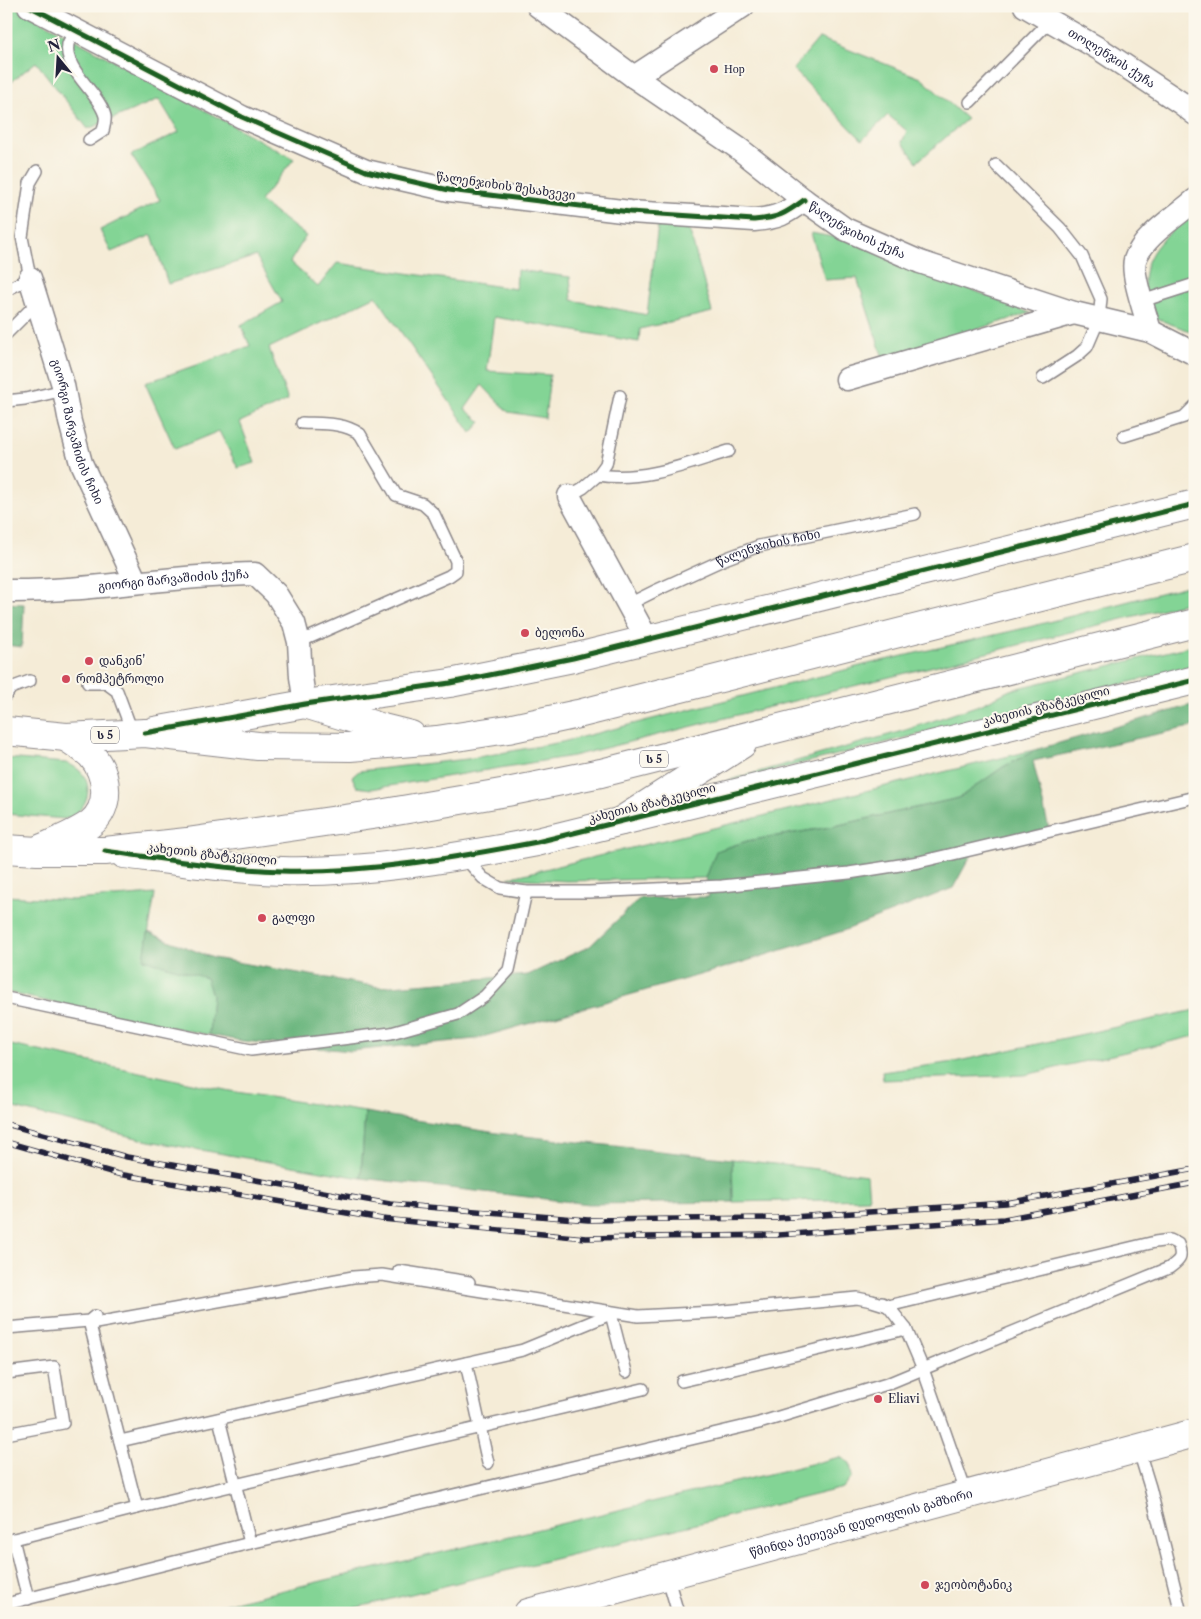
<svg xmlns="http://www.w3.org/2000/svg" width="1201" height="1619" font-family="'Libre Caslon Text','Noto Serif Georgian',serif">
<rect width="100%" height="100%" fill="#fbf7ec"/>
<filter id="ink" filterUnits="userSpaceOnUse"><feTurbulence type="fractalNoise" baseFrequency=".02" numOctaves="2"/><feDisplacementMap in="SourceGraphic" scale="10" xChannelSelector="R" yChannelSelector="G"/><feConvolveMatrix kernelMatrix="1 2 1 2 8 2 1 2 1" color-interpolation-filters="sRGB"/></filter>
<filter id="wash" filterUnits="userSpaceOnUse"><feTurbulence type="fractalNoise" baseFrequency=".0096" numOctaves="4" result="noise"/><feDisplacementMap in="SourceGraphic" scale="20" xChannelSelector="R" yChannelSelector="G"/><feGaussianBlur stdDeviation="1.12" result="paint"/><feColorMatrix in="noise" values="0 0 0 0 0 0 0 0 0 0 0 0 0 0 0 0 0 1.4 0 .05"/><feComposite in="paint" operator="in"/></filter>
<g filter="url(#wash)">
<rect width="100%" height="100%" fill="#f5ecd7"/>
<g fill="#83d495" stroke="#527b68">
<polygon points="6,6 13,6 294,159 260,201 306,236 290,262 318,287 337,263 516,289 517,270 570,277 572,300 647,315 658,225 688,225 712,312 640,329 639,342 494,317 487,371 550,375 545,418 508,412 482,385 465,409 481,422 471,433 376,296 269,348 288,400 240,422 255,463 238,468 219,431 175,449 145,383 250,346 241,325 282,302 256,256 168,284 152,235 111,252 100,230 160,200 131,155 179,132 159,99 88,129 36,62 6,86"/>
<polygon points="819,38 921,78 967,119 917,162 902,142 907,131 888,115 862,140 793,69"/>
<path d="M 1195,211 L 1195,333 L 1157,319 C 1153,309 1145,296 1144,286 C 1143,249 1170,233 1195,211 Z"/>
<polygon points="811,233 849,240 1030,313 883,358 857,278 825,280"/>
<polygon points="1195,584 1195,601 573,756 371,789 357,787 352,777 359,771 467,759 562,742 868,664 1025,628"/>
<polygon points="1195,645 1195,666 691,791 906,730 982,704 1010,690"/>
<polygon points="1038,749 1003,767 959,798 830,827 747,841 717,851 706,878 567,881 508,878"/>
<path d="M 6,758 L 66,763 C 97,773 94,809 65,819 L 6,814 Z"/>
<polygon points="155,894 144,959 206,977 212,995 209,1035 45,1001 6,992 6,896 73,900"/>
<polygon points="1195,1010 1195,1036 1025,1075 883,1080 882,1072 954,1062"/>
<polygon points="6,1044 230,1091 365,1112 361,1178 149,1141 6,1106"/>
<polygon points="732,1159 867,1175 869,1199 733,1202"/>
<polygon points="840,1457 850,1463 852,1477 843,1488 334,1613 188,1613"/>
</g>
<g fill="#6ab67e" stroke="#466c5c">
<polygon points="6,603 24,604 22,647 6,645"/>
<polygon points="1195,704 1195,726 1033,761 1049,829 976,846 953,888 843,931 724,968 475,1039 351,1051 242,1041 209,1035 212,995 206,978 144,959 148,932 213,958 379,987 528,975 590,946 640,898 709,897 706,878 716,851 747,841 830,827 959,798 1003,767 1038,749"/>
<polygon points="365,1112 497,1133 732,1159 733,1202 589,1204 361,1178"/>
</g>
</g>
<g filter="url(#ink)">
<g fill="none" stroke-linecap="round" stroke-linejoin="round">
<g stroke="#8c8789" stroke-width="14">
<g id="lane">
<path d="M 76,31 C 73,35 69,40 68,44 C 63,70 99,92 105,116 C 106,120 104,126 103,131 L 89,140"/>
<polyline points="970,102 1050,21"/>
<polyline points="996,165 1060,228 1082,256 1101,299 1099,319 1087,347 1077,356 1043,378"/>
<polyline points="6,290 30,278 22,237 30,183 37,171"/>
<polyline points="1142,301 1195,284"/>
<polyline points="6,334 37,303"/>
<polyline points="6,401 25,399 64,390"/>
<polyline points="1124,436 1184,417 1195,406"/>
<path d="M 598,475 C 643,482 687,464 729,451"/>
<polyline points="569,496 583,488 598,475 606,464 620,396"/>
<path id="s1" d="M 629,604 L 657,590 L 727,558 L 759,546 L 915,514"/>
<path d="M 299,642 L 449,576 L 456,571 L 456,561 L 434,514 L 423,504 L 396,495 L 360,434 C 343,422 322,424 302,423"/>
<polyline points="88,683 106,683 117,691 133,734"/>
<polyline points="6,695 11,688 30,681"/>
<polyline points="463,856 483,878 500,888 526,892 589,892 722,886 849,873 919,862 1195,797"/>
<polyline points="6,998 251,1050 391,1033 458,1014 485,996 509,970 526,892"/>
<polyline points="399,1271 469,1282"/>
<polyline points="882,1303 888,1306 906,1329 923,1369 967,1495"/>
<polyline points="611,1314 626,1372"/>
<polyline points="89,1321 137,1508"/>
<polyline points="6,1328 89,1321 95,1316"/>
<polyline points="466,1363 488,1463"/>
<polyline points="6,1373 54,1367 63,1423 6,1434"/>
<polyline points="682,1381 906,1329"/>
<polyline points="219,1419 250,1543"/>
<polyline points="120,1441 523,1350 613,1313"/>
<polyline points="1138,1448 1150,1487 1181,1613"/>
<polyline points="13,1539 28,1599"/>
<polyline points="6,1541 137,1508 643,1389"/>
<polyline points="667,1575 678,1613"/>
<path d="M 6,1604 L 250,1543 L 759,1423 L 887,1384 L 923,1369 L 1169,1268 C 1180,1260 1183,1258 1178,1244 L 1170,1240 L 1155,1242 L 888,1306 L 872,1301 L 857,1298 L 714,1312 L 638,1316 L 382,1275 L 353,1277 L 90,1324"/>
</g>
</g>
<g stroke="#8c8789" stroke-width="25">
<g id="street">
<path d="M 29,6 L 242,117 L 366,171 L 449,190 L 630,212 L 754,220 C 778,218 785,214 804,200"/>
<path id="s2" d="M 538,6 L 634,77 L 738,148 L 804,200 L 845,229 L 920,262 L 1074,313 L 1150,331 L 1195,354"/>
<path id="s3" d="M 1025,6 L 1101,50 L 1181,103 L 1195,114"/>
<polyline points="634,77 743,6"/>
<path id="s4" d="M 30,278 L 63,385 L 70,422 L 81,463 L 136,582"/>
<path d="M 1150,331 C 1146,315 1131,275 1135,260 C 1142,237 1177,216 1195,200"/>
<polyline points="847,379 1074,313"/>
<polyline points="569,496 647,639"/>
<path id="s5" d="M 6,591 C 89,592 172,575 255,574 L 276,594 L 294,623 L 299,642 L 301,677 L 305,704"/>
</g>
</g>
<g stroke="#8c8789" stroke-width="30">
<g id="secondary">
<polyline points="154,731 305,704 450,683 573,658 1195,504"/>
<path d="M 124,854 C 177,861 229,869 282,871 C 369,873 453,858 537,842 L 1195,680"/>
</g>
</g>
<g stroke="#8c8789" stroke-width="30">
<g id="primary">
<path id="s6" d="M 528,1613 L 1195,1433"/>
</g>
</g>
<g stroke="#8c8789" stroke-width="30">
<g id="highway">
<polyline points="305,704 383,728 411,735"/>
<polyline points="6,731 66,737 145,733 258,746 350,747 437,740 508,729 578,714 1195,558"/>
<polyline points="621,821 742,744"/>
<path d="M 42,848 C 58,841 76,834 90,824 C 112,807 108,774 91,755 C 84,748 74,743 66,737"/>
<polyline points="6,849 37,851 105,851 187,842 379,814 507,792 601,773 1195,623"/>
</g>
</g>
<use href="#lane" stroke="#fff" stroke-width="11"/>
<use href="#street" stroke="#fff" stroke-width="22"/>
<use href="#secondary" stroke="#fff" stroke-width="28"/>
<use href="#primary" stroke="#fff" stroke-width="28"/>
<use href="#highway" stroke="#fff" stroke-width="28"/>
<g stroke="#22223b" stroke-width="5.5">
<g id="rail">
<polyline points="6,1124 127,1157 390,1204 588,1220 777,1218 1006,1203 1195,1169"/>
<polyline points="6,1142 118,1174 382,1219 586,1238 778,1235 1004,1219 1195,1183"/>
</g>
</g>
<use href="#rail" stroke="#fbf7ec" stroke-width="4" stroke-dasharray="11" stroke-linecap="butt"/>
<g stroke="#fbf7ec" stroke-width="8">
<g id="cycleway">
<path d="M 29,6 L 242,117 L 366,171 L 449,190 L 630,212 L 754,220 C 778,218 785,214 804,200"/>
<polyline points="145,733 305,704 450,683 573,658 1195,504"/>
<path d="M 105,851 C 164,859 223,869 282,871 C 369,873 453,858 537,842 L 1195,680"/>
</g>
</g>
<use href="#cycleway" stroke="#1b5e20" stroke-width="5"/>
</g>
</g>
<g fill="#d1495b" stroke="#fbf7ec" stroke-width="2">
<circle cx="714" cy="69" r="5"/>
<circle cx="525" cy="633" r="5"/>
<circle cx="89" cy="661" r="5"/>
<circle cx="66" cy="679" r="5"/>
<circle cx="262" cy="918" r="5"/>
<circle cx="878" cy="1399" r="5"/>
<circle cx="925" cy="1585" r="5"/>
</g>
<g text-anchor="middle" stroke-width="4" stroke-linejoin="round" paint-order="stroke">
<g fill="#fbf7ec" stroke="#636270" stroke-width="1">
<rect x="91" y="726.5" width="28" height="17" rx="4"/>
<rect x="640" y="750.5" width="28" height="17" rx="4"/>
</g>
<g font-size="11" font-weight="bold" fill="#22223b">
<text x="105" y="739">ს 5</text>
<text x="654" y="763">ს 5</text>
</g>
<g font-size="12" fill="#22223b" stroke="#fbf7ec">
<text dy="4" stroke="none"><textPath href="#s3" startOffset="101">თოლენჯის ქუჩა</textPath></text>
<text transform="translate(506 186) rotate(8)" y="4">წალენჯიხის შესახვევი</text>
<text dy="4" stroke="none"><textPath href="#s2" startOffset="391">წალენჯიხის ქუჩა</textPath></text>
<text dy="4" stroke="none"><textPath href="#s4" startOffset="161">გიორგი შარვაშიძის ჩიხი</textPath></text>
<text dy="4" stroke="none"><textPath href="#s1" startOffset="151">წალენჯიხის ჩიხი</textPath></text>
<text dy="4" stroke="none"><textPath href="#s5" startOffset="168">გიორგი შარვაშიძის ქუჩა</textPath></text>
<text transform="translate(1046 706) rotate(-14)" y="4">კახეთის გზატკეცილი</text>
<text transform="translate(652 803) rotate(-14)" y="4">კახეთის გზატკეცილი</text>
<text transform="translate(212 854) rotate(6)" y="4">კახეთის გზატკეცილი</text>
<text dy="4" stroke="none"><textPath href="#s6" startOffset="345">წმინდა ქეთევან დედოფლის გამზირი</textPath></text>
</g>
<g font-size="12" fill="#22223b" stroke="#fbf7ec" text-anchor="start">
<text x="724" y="73">Нор</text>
<text x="535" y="637">ბელონა</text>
<text x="99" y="665">დანკინ'</text>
<text x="76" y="683">რომპეტროლი</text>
<text x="272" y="922">გალფი</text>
<text x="888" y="1403">Eliavi</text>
<text x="935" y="1589">ჯეობოტანიკ</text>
</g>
</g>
<rect width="1201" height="1619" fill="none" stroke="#fbf7ec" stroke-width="25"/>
<g transform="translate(58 58) rotate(342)" stroke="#fbf7ec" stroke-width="4" paint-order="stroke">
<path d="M0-4L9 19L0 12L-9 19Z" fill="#22223b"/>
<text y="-8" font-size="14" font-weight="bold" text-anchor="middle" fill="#22223b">N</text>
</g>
</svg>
